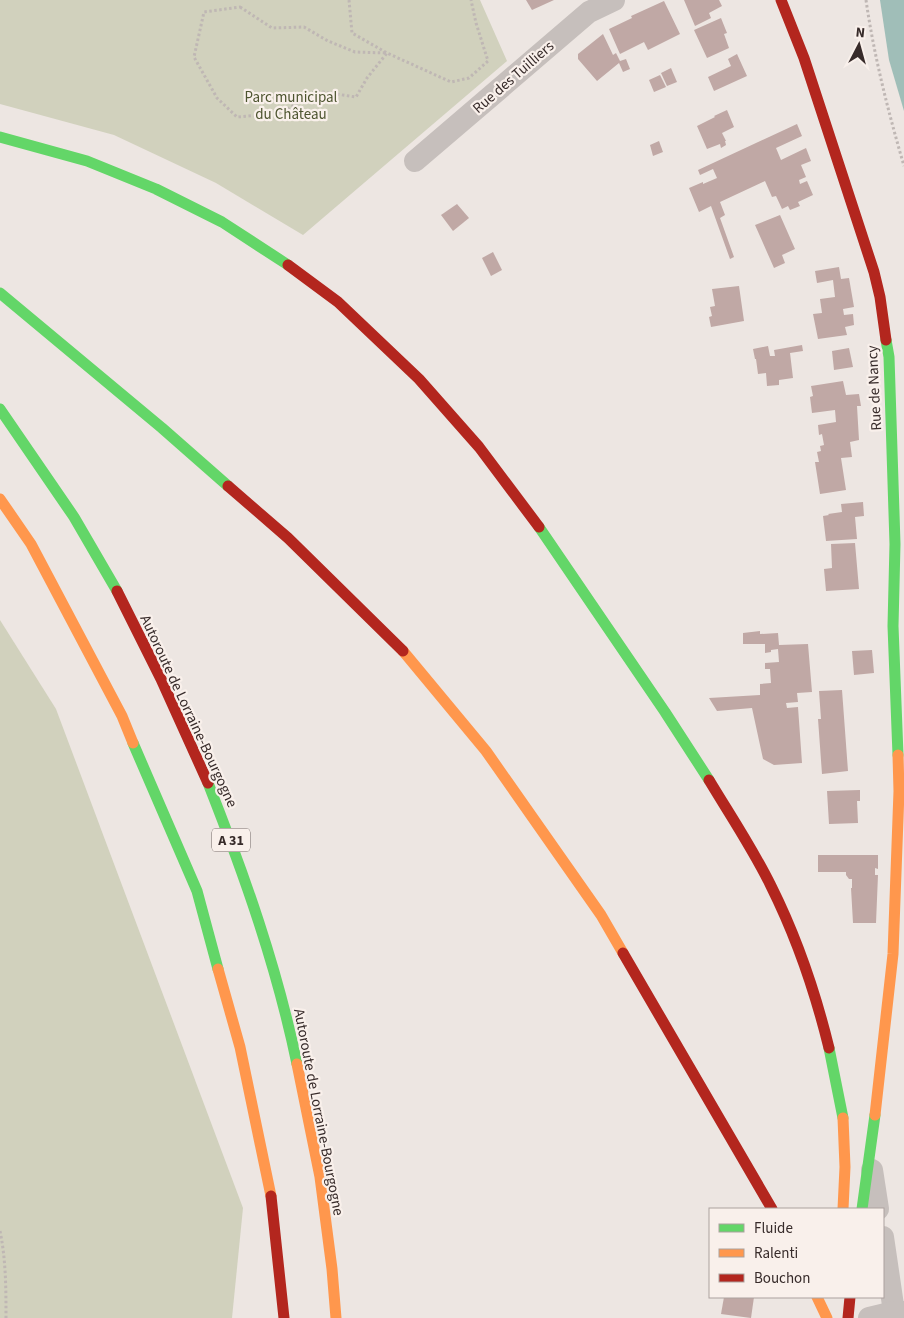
<svg xmlns="http://www.w3.org/2000/svg" width="904" height="1318" font-family="'Source Sans 3',sans-serif">
<rect width="100%" height="100%" fill="#ede6e2"/>
<g fill="#d1d1bd">
<polygon points="0,0 480,0 507,61 303,235 216,183 114,135 0,104"/>
<polygon points="0,620 56,709 243,1208 232,1318 0,1318"/>
</g>
<polygon fill="#a0beb8" points="880,0 904,0 904,111 889,60"/>
<g fill="#c0a8a5">
<polygon points="526,0 554,0 532,10"/>
<polygon points="684,0 719,0 722,6 709,13 711,18 695,26"/>
<polygon points="664,1 680,34 648,50 644,42 620,54 609,29 632,18 631,16"/>
<polygon points="721,18 727,33 724,34 729,48 707,58 694,30"/>
<polygon points="603,34 613,55 616,53 620,61 626,59 630,69 623,72 619,63 597,81 578,59 578,54"/>
<polygon points="737,54 747,76 714,91 708,77 731,66 728,59"/>
<polygon points="671,68 677,82 667,86 661,73"/>
<polygon points="660,75 666,87 654,92 649,80"/>
<polygon points="727,110 734,127 722,133 726,141 725,141 726,145 721,148 720,144 707,149 697,126 715,117 714,116"/>
<polygon points="797,124 802,136 776,148 781,160 806,148 811,161 801,165 806,177 799,180 800,184 807,181 813,195 798,202 800,206 790,210 788,206 782,209 776,196 772,197 765,181 720,202 725,215 720,218 734,257 730,259 711,206 699,212 689,188 703,182 703,184 717,178 713,169 700,175 698,170"/>
<polygon points="659,141 663,152 653,156 650,145"/>
<polygon points="457,204 469,218 453,231 441,215"/>
<polygon points="780,215 795,249 782,255 785,263 774,268 755,225"/>
<polygon points="493,252 502,270 491,276 482,258"/>
<polygon points="839,267 841,279 849,278 854,307 843,309 844,315 853,314 854,325 845,327 847,335 818,339 813,314 822,313 820,299 835,297 833,280 817,283 815,271"/>
<polygon points="739,286 744,321 711,327 709,317 712,316 710,307 715,306 712,289"/>
<polygon points="802,345 803,351 790,353 793,378 779,380 779,385 767,386 766,373 758,374 756,359 755,359 753,349 768,346 770,356 775,356 774,350"/>
<polygon points="849,348 853,367 834,370 832,351"/>
<polygon points="843,381 846,395 859,394 861,406 857,406 859,440 850,442 852,457 841,458 846,490 820,494 815,462 819,462 817,452 821,451 820,446 824,445 822,434 819,435 818,425 836,422 835,410 812,413 810,397 813,396 811,386"/>
<polygon points="863,502 864,516 855,517 857,539 826,541 823,516 829,515 828,514 842,512 841,504"/>
<polygon points="855,543 859,589 826,591 824,569 832,568 831,544"/>
<polygon points="760,631 760,634 778,633 779,645 808,644 812,692 797,693 798,702 786,703 787,708 798,707 802,763 774,765 763,759 752,708 717,711 709,698 760,695 760,684 771,683 770,669 765,669 765,663 779,662 778,649 771,650 771,652 765,653 765,644 743,644 743,633"/>
<polygon points="872,650 874,673 854,675 852,651"/>
<polygon points="842,690 848,771 822,774 818,719 821,719 819,691"/>
<polygon points="860,790 860,801 857,801 858,823 829,824 827,791"/>
<polygon points="818,855 878,855 878,869 875,868 875,875 878,875 876,923 853,923 851,888 852,888 852,879 849,879 846,875 846,872 818,872"/>
<polygon points="724,1297 754,1297 751,1318 721,1314"/>
</g>
<g fill="none" stroke-linecap="round" stroke-linejoin="round">
<g stroke="#bfb7b4" stroke-width="3" stroke-dasharray="2.5 2.5" stroke-linecap="butt">
<polyline points="349,0 352,33 387,53 451,82 469,78 488,61 476,23 471,0"/>
<path d="M 866,0 C 874,56 888,111 904,166"/>
<polygon points="240,7 272,28 304,27 328,41 355,52 387,53 367,78 356,97 316,91 285,111 261,115 237,117 217,98 194,57 204,12"/>
<path d="M 0,1231 C 6,1260 6,1289 6,1318"/>
</g>
<g stroke="#c6bfbc" stroke-width="22">
<polyline points="415,161 589,12 614,0"/>
<polyline points="872,1170 878,1209"/>
<polyline points="883,1237 894,1312"/>
<polyline points="869,1318 894,1312 904,1312"/>
</g>
<g stroke="#63d668" stroke-width="11">
<polyline points="0,137 87,161 156,189 222,222 288,265"/>
<polyline points="0,293 162,428 228,486"/>
<polyline points="886,340 889,357 895,544 893,626 898,755"/>
<polyline points="0,409 74,517 117,591"/>
<polyline points="539,527 665,712 709,780"/>
<polyline points="133,743 197,891 218,969"/>
<path d="M 208,783 C 244,874 277,967 297,1064"/>
<polyline points="829,1048 843,1118"/>
<polyline points="862,1209 875,1115"/>
</g>
<g stroke="#ff974d" stroke-width="11">
<polyline points="0,499 31,544 122,716 133,743"/>
<polyline points="403,651 486,751 601,915 623,953"/>
<polyline points="218,969 240,1047 271,1196"/>
<polyline points="297,1064 320,1177 332,1269 336,1318"/>
<polyline points="875,1115 893,954 899,791 898,755"/>
<polyline points="843,1118 845,1167 843,1209"/>
<polyline points="817,1297 827,1318"/>
</g>
<g stroke="#b3261e" stroke-width="11">
<polyline points="781,0 804,58 874,272 880,297 886,340"/>
<polyline points="288,265 338,302 419,379 479,447 539,527"/>
<polyline points="228,486 288,538 403,651"/>
<polyline points="117,591 161,679 208,783"/>
<path d="M 709,780 C 730,815 753,849 771,886 C 797,938 815,991 829,1048"/>
<polyline points="623,953 772,1209"/>
<polyline points="271,1196 284,1318"/>
<polyline points="848,1318 850,1297"/>
</g>
</g>
<g text-anchor="middle" stroke-width="4.5" stroke-linejoin="round" paint-order="stroke">
<rect fill="#f9f0eb" stroke="#716664" stroke-width="1" x="212" y="828.5" width="38" height="23" rx="4"/>
<g font-size="14" font-weight="bold" fill="#372b2a">
<text x="231" y="845">A 31</text>
</g>
<g font-size="15" fill="#372b2a" stroke="#f9f0eb">
<text transform="translate(513 77) rotate(-41)" y="5">Rue des Tuilliers</text>
<text transform="translate(874 388) rotate(-93)" y="5">Rue de Nancy</text>
<text transform="translate(189 711) rotate(65)" y="5">Autoroute de Lorraine-Bourgogne</text>
<text transform="translate(319 1112) rotate(79)" y="5">Autoroute de Lorraine-Bourgogne</text>
</g>
<g font-size="15" fill="#4d542f" stroke="#f9f0eb">
<text x="291" y="102">Parc municipal<tspan x="291" dy="17">du Château</tspan></text>
</g>
</g>
<rect x="709" y="1208" width="175" height="90" fill="#f9f0eb" stroke="#aba19e"/>
<rect x="719" y="1224" width="25" height="8" fill="#63d668" stroke="#aba19e"/>
<text x="754" y="1233" font-size="15" fill="#372b2a">Fluide</text>
<rect x="719" y="1249" width="25" height="8" fill="#ff974d" stroke="#aba19e"/>
<text x="754" y="1258" font-size="15" fill="#372b2a">Ralenti</text>
<rect x="719" y="1274" width="25" height="8" fill="#b3261e" stroke="#aba19e"/>
<text x="754" y="1283" font-size="15" fill="#372b2a">Bouchon</text>
<g transform="translate(859 45) rotate(6)" stroke="#f9f0eb" stroke-width="4" paint-order="stroke">
<path d="M0-4L9 19L0 12L-9 19Z" fill="#372b2a"/>
<text y="-8" font-size="14" font-weight="bold" text-anchor="middle" fill="#372b2a">N</text>
</g>
</svg>
